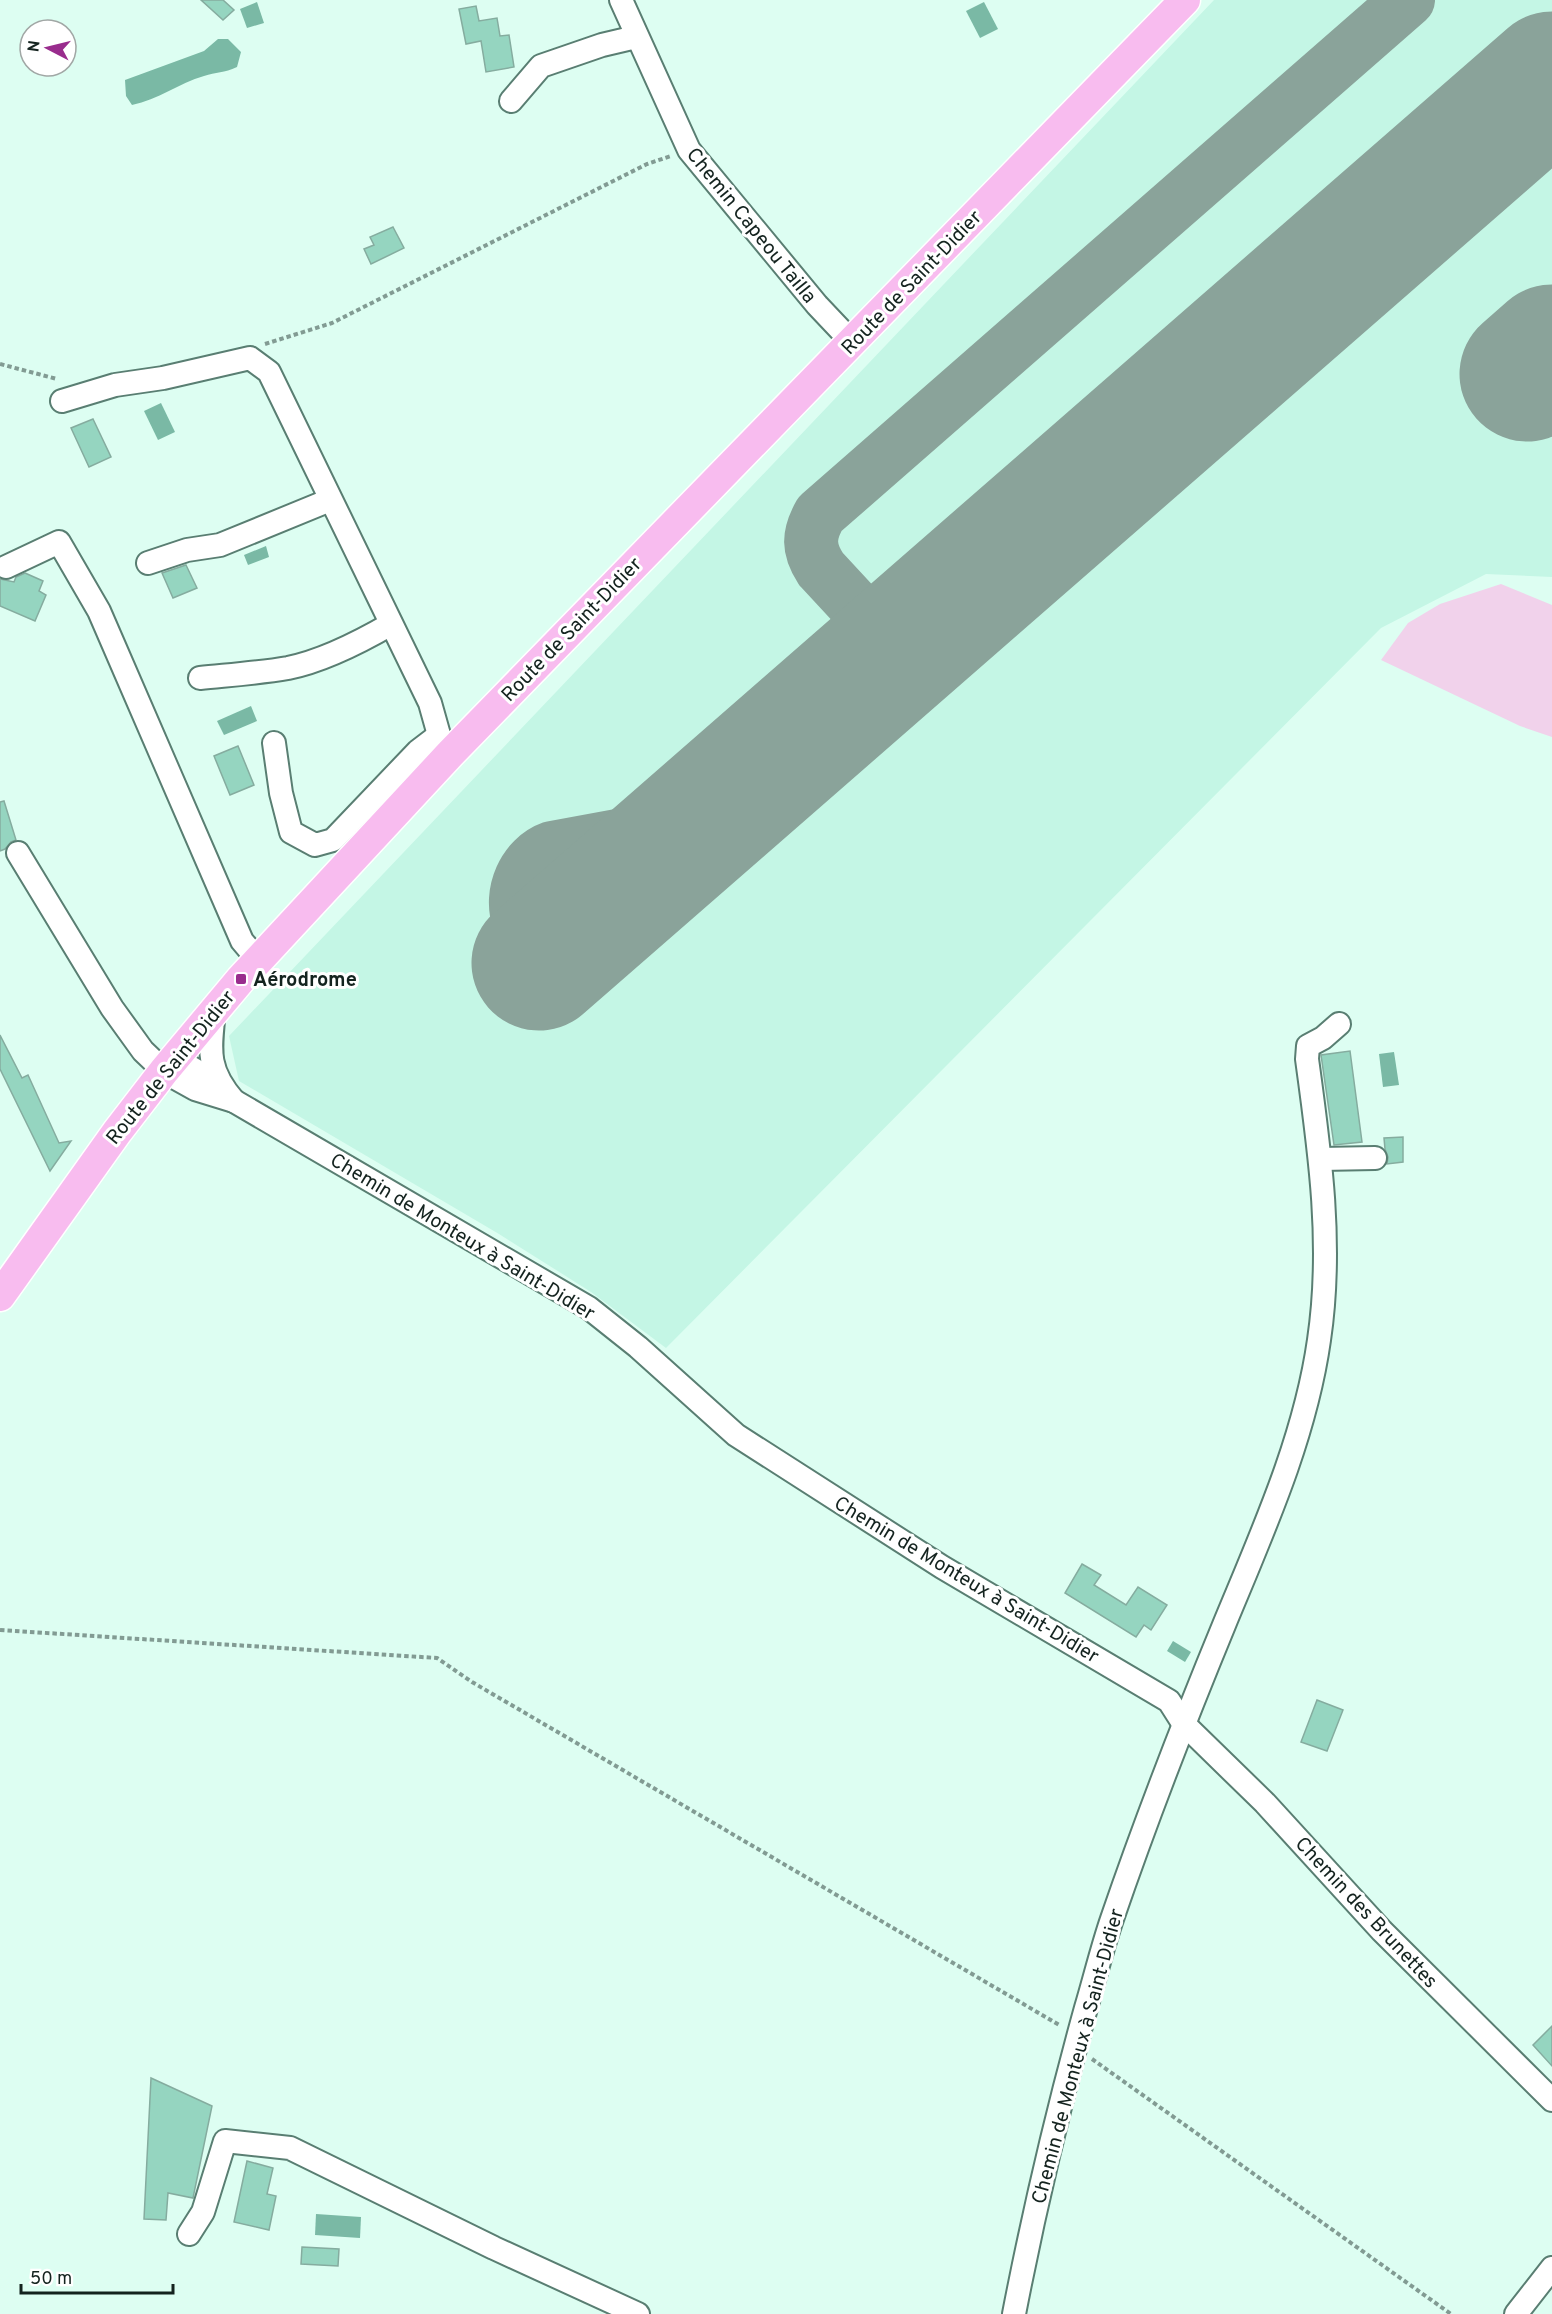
<svg xmlns="http://www.w3.org/2000/svg" width="1552" height="2314" font-family="Overpass,sans-serif">
<rect width="100%" height="100%" fill="#ddfef2"/>
<polygon fill="#c4f6e5" points="1214,0 1552,0 1552,577 1486,574 1381,628 666,1348 591,1292 499,1234 239,1081 229,1036"/>
<polygon fill="#f1d2eb" points="1501,584 1552,605 1552,737 1520,726 1381,660 1408,623 1440,604"/>
<g fill="#7ab9a5">
<polygon points="257,2 264,23 247,28 240,9"/>
<polygon points="984,2 998,29 980,38 966,11"/>
<path d="M 218,39 L 228,39 L 241,52 L 237,67 C 224,73 216,72 204,76 C 179,83 158,100 132,105 L 126,96 L 125,80 L 204,51 Z"/>
<polygon points="161,403 175,432 158,440 144,411"/>
<polygon points="266,546 269,557 248,565 244,555"/>
<polygon points="251,706 257,721 224,735 217,721"/>
<polygon points="1394,1052 1399,1085 1383,1087 1379,1054"/>
<polygon points="1173,1641 1191,1652 1185,1662 1167,1651"/>
<polygon points="316,2214 361,2217 360,2238 315,2235"/>
</g>
<g fill="none" stroke-linecap="round" stroke-linejoin="round">
<g stroke="#8aa39a" stroke-width="54">
<path d="M 896,650 L 821,569 C 808,549 808,535 820,514 L 1408,0"/>
<path d="M 553,949 C 546,947 538,945 531,941 C 525,936 522,929 519,921 C 509,893 524,858 552,848 L 704,820"/>
</g>
<g stroke="#8aa39a" stroke-width="135">
<polyline points="1527,374 1552,352"/>
<polyline points="539,963 1552,79"/>
</g>
</g>
<g fill="#95d5c0" stroke="#85ac9f" stroke-width="1.5">
<polygon points="201,0 223,0 234,10 223,20"/>
<polygon points="476,6 479,21 497,18 500,36 509,35 514,67 486,72 481,41 466,44 459,9"/>
<polygon points="393,227 404,248 371,264 364,249 374,245 370,237"/>
<polygon points="93,419 111,457 89,467 71,428"/>
<polygon points="186,565 197,588 173,598 162,573"/>
<polygon points="25,573 43,581 39,591 46,595 35,621 0,606 0,579 14,582 16,577"/>
<polygon points="238,746 254,785 230,795 214,756"/>
<polygon points="4,801 16,840 11,842 5,849 0,851 0,802"/>
<polygon points="0,1035 22,1078 28,1075 59,1143 71,1141 50,1171 0,1069"/>
<polygon points="1350,1051 1362,1142 1334,1145 1321,1055"/>
<polygon points="1403,1137 1403,1162 1387,1164 1388,1157 1385,1149 1384,1138"/>
<polygon points="1082,1564 1101,1575 1094,1585 1126,1605 1138,1587 1167,1605 1151,1630 1144,1625 1136,1637 1065,1593"/>
<polygon points="1317,1700 1343,1710 1327,1751 1301,1742"/>
<polygon points="1552,2026 1552,2066 1533,2045"/>
<polygon points="151,2078 212,2106 193,2198 168,2193 166,2220 144,2219"/>
<polygon points="247,2161 273,2168 267,2194 276,2196 269,2230 234,2222"/>
<polygon points="302,2247 339,2249 338,2266 301,2264"/>
</g>
<g fill="none" stroke-linecap="round" stroke-linejoin="round">
<g stroke="#597e72" stroke-width="26">
<g id="minor">
<polyline points="621,0 689,150 817,305 852,342"/>
<polyline points="511,101 541,66 602,45 636,37"/>
<polyline points="62,401 115,385 163,378 250,358 269,372 430,703 439,735 450,754"/>
<polyline points="148,563 187,550 220,545 330,500"/>
<polyline points="6,567 59,542 99,611 242,941 258,960"/>
<path d="M 200,678 C 229,675 259,673 288,668 C 323,661 360,642 391,624"/>
<polyline points="274,743 281,793 291,832 315,845 333,840 418,751 439,735"/>
<polyline points="18,853 112,1008 143,1051 164,1071 177,1079 195,1089 234,1101 589,1308 638,1347 736,1435 942,1567 1169,1701 1183,1723 1265,1803 1382,1931 1552,2100"/>
<path d="M 214,1011 C 210,1050 206,1069 234,1101"/>
<polyline points="175,1058 220,1085"/>
<polyline points="1321,1159 1375,1158"/>
<polyline points="189,2234 203,2212 225,2141 290,2148 494,2248 638,2314"/>
<path d="M 1014,2314 C 1034,2211 1058,2109 1086,2008 C 1095,1978 1102,1948 1112,1919 C 1146,1820 1184,1722 1224,1625 C 1262,1533 1305,1439 1319,1340 C 1333,1246 1320,1153 1307,1059 L 1308,1046 L 1323,1038 L 1339,1024"/>
<polyline points="1516,2314 1552,2268"/>
</g>
</g>
<g stroke="#fff" stroke-width="33">
<polyline id="major" points="0,1296 117,1132 164,1071 241,979 450,754 1185,0"/>
</g>
<g stroke="#829b93" stroke-width="4" stroke-dasharray="4.5 3" stroke-linecap="butt">
<polyline points="265,344 332,323 647,164 671,156"/>
<polyline points="0,364 57,379"/>
<polyline points="0,1630 437,1658 472,1682 1061,2026"/>
<polyline points="1092,2059 1451,2314"/>
</g>
<use href="#minor" stroke="#fff" stroke-width="22"/>
<use href="#major" stroke="#f8bcef" stroke-width="30"/>
</g>
<rect fill="#992c8d" stroke="#fff" stroke-width="2" x="235" y="973" width="12" height="12" rx="3"/>
<g text-anchor="middle" stroke-width="6" stroke-linejoin="round" paint-order="stroke">
<g font-size="20" fill="#14231f" stroke="#fff">
<text transform="translate(752 225) rotate(51)" y="7">Chemin Capeou Tailla</text>
<text transform="translate(911 282) rotate(-46)" y="7">Route de Saint-Didier</text>
<text transform="translate(571 629) rotate(-46)" y="7">Route de Saint-Didier</text>
<text transform="translate(170 1067) rotate(-51)" y="7">Route de Saint-Didier</text>
<text transform="translate(463 1236) rotate(31)" y="7">Chemin de Monteux à Saint-Didier</text>
<text transform="translate(967 1579) rotate(31)" y="7">Chemin de Monteux à Saint-Didier</text>
<text transform="translate(1367 1912) rotate(47)" y="7">Chemin des Brunettes</text>
<text transform="translate(1077 2056) rotate(-75)" y="7">Chemin de Monteux à Saint-Didier</text>
</g>
<g font-size="20" font-weight="bold" fill="#14231f" stroke="#fff" text-anchor="start">
<text x="253" y="986">Aérodrome</text>
</g>
</g>
<g transform="translate(48 48) rotate(277)"><circle r="28" fill="#ffffff" stroke="#a1a7a5" stroke-width="1.5"/>
<path d="M0-4.5L10 22L0 15L-10 22Z" fill="#992c8d"/>
<text y="-9" font-size="16" font-weight="bold" text-anchor="middle" fill="#14231f">N</text>
</g>
<path d="M21 2284v9h152v-9" fill="none" stroke="#14231f" stroke-width="3"/>
<text x="30" y="2284" font-size="18" fill="#14231f" stroke="#ffffff" stroke-width="4.5" paint-order="stroke">50 m</text>
</svg>
